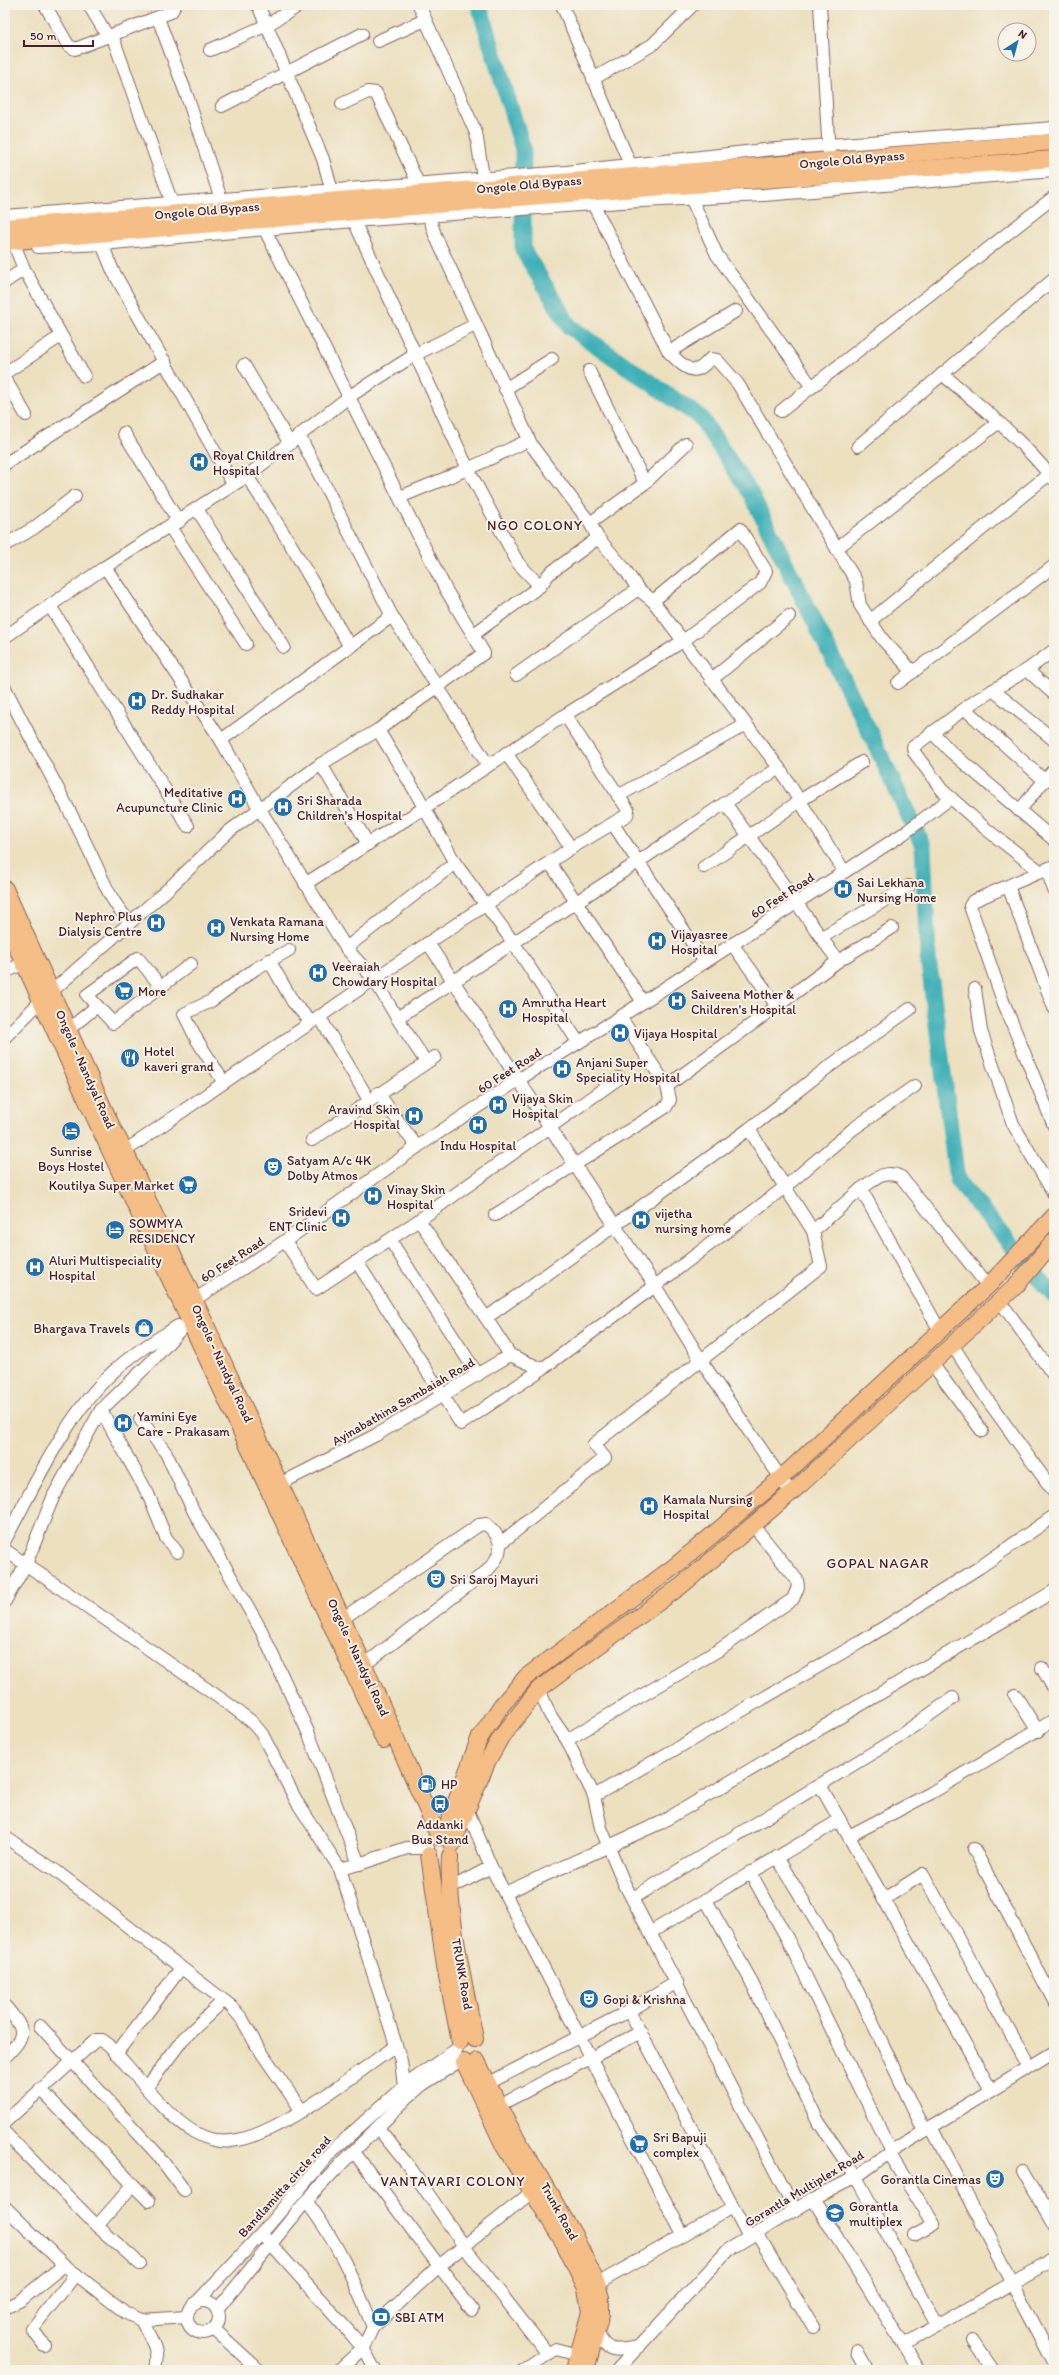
<svg xmlns="http://www.w3.org/2000/svg" width="1059" height="2375" font-family="Itim,sans-serif">
<rect width="100%" height="100%" fill="#f7f3e8"/>
<filter id="ink" filterUnits="userSpaceOnUse"><feTurbulence type="fractalNoise" baseFrequency=".025" numOctaves="2"/><feDisplacementMap in="SourceGraphic" scale="8" xChannelSelector="R" yChannelSelector="G"/><feConvolveMatrix kernelMatrix="1 2 1 2 8 2 1 2 1" color-interpolation-filters="sRGB"/></filter>
<filter id="wash" filterUnits="userSpaceOnUse"><feTurbulence type="fractalNoise" baseFrequency=".012" numOctaves="4" result="noise"/><feDisplacementMap in="SourceGraphic" scale="16" xChannelSelector="R" yChannelSelector="G"/><feGaussianBlur stdDeviation="0.9" result="paint"/><feColorMatrix in="noise" values="0 0 0 0 0 0 0 0 0 0 0 0 0 0 0 0 0 1.4 0 .05"/><feComposite in="paint" operator="in"/></filter>
<g filter="url(#wash)">
<rect width="100%" height="100%" fill="#ece0bf"/>
<g fill="none" stroke-linecap="round" stroke-linejoin="round">
<polyline stroke="#3fb0b7" stroke-width="17" points="479,5 523,149 523,250 570,327 700,417 750,492 872,737 923,846 928,957 957,1180 1054,1296"/>
</g>
</g>
<g filter="url(#ink)">
<g fill="none" stroke-linecap="round" stroke-linejoin="round">
<g stroke="#83635f" stroke-width="14">
<g id="minor">
<polyline points="45,5 68,45 75,49 171,12 175,5"/>
<polyline points="89,5 108,37"/>
<polyline points="258,5 323,159 332,191"/>
<polyline points="419,5 476,133 483,177"/>
<polyline points="562,5 630,164"/>
<polyline points="820,5 829,154"/>
<polyline points="158,18 187,96 221,199"/>
<polyline points="112,35 172,203"/>
<polyline points="378,41 425,20"/>
<polyline points="210,50 267,25 300,5"/>
<polyline points="593,79 652,45 693,5"/>
<polyline points="342,104 368,92 376,93 418,183"/>
<polyline points="222,106 362,34"/>
<polyline points="691,198 717,255 812,387"/>
<path d="M 593,204 L 669,352 C 675,358 688,373 698,369 C 702,368 707,362 710,359 L 717,360 L 738,384 L 856,581 L 860,605 L 883,640 L 913,672"/>
<polyline points="5,216 566,172 764,150 1054,128"/>
<polyline points="429,216 435,235 532,446 590,523 598,538 624,568 638,589 653,601 779,768 844,871"/>
<polyline points="354,221 468,469 518,563 540,586"/>
<polyline points="102,244 113,271 233,484"/>
<polyline points="38,247 102,244 354,221 621,202 764,195 1054,171"/>
<polyline points="16,249 24,269 84,376"/>
<polyline points="5,282 24,269"/>
<polyline points="669,352 736,311"/>
<polyline points="244,365 290,444"/>
<polyline points="589,371 645,483"/>
<polyline points="5,373 61,336"/>
<path d="M 942,374 C 982,407 1021,439 1053,479"/>
<polyline points="5,379 26,415"/>
<polyline points="505,389 552,359"/>
<polyline points="781,411 1054,197"/>
<polyline points="124,433 179,522"/>
<polyline points="300,437 392,616 488,765"/>
<polyline points="858,446 1054,279"/>
<polyline points="5,464 165,361"/>
<polyline points="247,476 291,545 350,647"/>
<polyline points="400,497 468,469 529,440"/>
<polyline points="197,509 284,647"/>
<polyline points="590,523 645,483 686,444"/>
<polyline points="170,527 246,644"/>
<polyline points="5,545 34,528 75,496"/>
<polyline points="837,548 999,422"/>
<polyline points="105,567 221,740 259,808 346,948 374,979 428,943 655,1286 702,1362 791,1493"/>
<polyline points="50,606 188,826"/>
<polyline points="870,621 1054,470"/>
<polyline points="474,634 540,586 549,574 598,538"/>
<polyline points="5,637 105,567 247,476 350,396 416,354 475,325"/>
<polyline points="1027,670 1054,694"/>
<polyline points="516,675 638,589"/>
<polyline points="711,680 789,616"/>
<polyline points="898,683 1054,566"/>
<path d="M 5,688 C 32,742 62,794 88,848 C 102,876 108,899 130,922"/>
<polyline points="993,690 1054,740"/>
<polyline points="965,709 1045,781"/>
<polyline points="378,730 415,791 455,863 513,942 578,1042"/>
<polyline points="932,732 950,751 1054,840"/>
<polyline points="221,740 392,616"/>
<polyline points="506,753 571,848"/>
<polyline points="321,764 368,844"/>
<polyline points="618,796 745,725"/>
<polyline points="725,803 779,768"/>
<polyline points="1019,811 1054,769"/>
<polyline points="613,824 705,962"/>
<polyline points="550,863 643,1002"/>
<polyline points="1054,866 973,901 970,906 1003,1001 1054,1126"/>
<polyline points="704,867 801,800 862,762"/>
<polyline points="1047,870 1054,890"/>
<polyline points="1041,872 986,829 942,790 914,752 913,747 975,701 1027,670 1054,650"/>
<polyline points="305,884 424,808 565,715 683,641 760,583 766,571 740,529 653,601"/>
<polyline points="1008,886 1054,1008"/>
<polyline points="822,937 909,886"/>
<polyline points="428,943 571,848 627,815 628,810 565,715"/>
<polyline points="732,944 777,1006 838,961 892,928"/>
<polyline points="346,948 455,863"/>
<polyline points="269,960 293,1002 311,1022"/>
<polyline points="5,972 24,963"/>
<polyline points="162,988 138,958 87,995 113,1023 191,964"/>
<polyline points="975,989 981,1031 1013,1124 1054,1194"/>
<polyline points="51,992 167,890 228,832 321,764 378,730 484,653 446,590 265,230"/>
<polyline points="319,1016 369,1100"/>
<polyline points="620,1017 667,1086 777,1006"/>
<polyline points="397,1018 426,1062"/>
<polyline points="68,1030 97,1006"/>
<polyline points="5,1037 41,1001"/>
<polyline points="223,1081 197,1040 184,1014 211,1001 255,969 289,950"/>
<polyline points="378,1093 417,1147"/>
<polyline points="312,1140 435,1057"/>
<polyline points="125,1151 374,979 397,1018 638,862 725,803 838,961"/>
<path d="M 861,1189 C 875,1179 884,1169 901,1177 L 988,1286"/>
<polyline points="495,1215 666,1107 670,1100 667,1086"/>
<polyline points="419,1220 619,1078"/>
<polyline points="813,1231 785,1187 853,1129 915,1086"/>
<polyline points="390,1240 478,1375"/>
<polyline points="285,1241 316,1289 419,1220 486,1318 749,1129 827,1068 910,1009"/>
<polyline points="357,1262 461,1424 542,1369 655,1286 785,1187 749,1129"/>
<polyline points="194,1300 285,1241 417,1147 518,1080 620,1017 903,834 951,798"/>
<polyline points="1000,1301 1054,1376"/>
<polyline points="953,1346 989,1402 1054,1492"/>
<polyline points="510,1355 542,1369"/>
<polyline points="933,1365 982,1431"/>
<polyline points="101,1410 148,1494 166,1538 177,1552"/>
<polyline points="140,1419 166,1453 194,1512 261,1630 308,1732 359,1864 340,1869"/>
<polyline points="272,1488 376,1435 510,1355 486,1318"/>
<path d="M 5,1540 C 35,1485 66,1415 113,1372 C 133,1353 156,1340 178,1326"/>
<polyline points="501,1543 605,1458 594,1444 821,1266 813,1231 861,1189 940,1331"/>
<polyline points="5,1550 227,1703 251,1721 262,1734 297,1802 340,1869 401,2061 404,2086 410,2095"/>
<polyline points="5,1601 26,1564 54,1495 101,1410 149,1364 190,1319"/>
<path d="M 342,1619 L 479,1525 L 486,1524 C 506,1540 503,1554 487,1571 L 364,1665"/>
<polyline points="1042,1668 1054,1689"/>
<polyline points="539,1689 550,1715 567,1740 594,1796 601,1828 624,1883 795,2210"/>
<polyline points="1015,1695 1038,1731"/>
<polyline points="567,1740 722,1648 793,1599 798,1587 797,1580 753,1525"/>
<polyline points="820,1785 991,2090"/>
<polyline points="594,1796 859,1643 980,1567 1054,1516"/>
<polyline points="467,1809 491,1867 683,2235"/>
<polyline points="849,1836 931,1793 1054,1720"/>
<polyline points="5,1837 56,1871 231,2006 242,2019 257,2046 302,2111"/>
<polyline points="974,1849 1054,2001"/>
<polyline points="777,1857 857,1990 924,2131"/>
<polyline points="359,1864 407,1848 428,1848"/>
<polyline points="750,1872 787,1938 891,2151"/>
<polyline points="451,1888 491,1867"/>
<polyline points="505,1893 660,1823 1054,1591"/>
<polyline points="633,1898 897,1738 953,1698"/>
<polyline points="884,1899 923,1874 1029,2067"/>
<polyline points="706,1900 749,1977 818,2121 856,2177 937,2325"/>
<polyline points="651,1932 840,1820"/>
<path d="M 5,2006 C 25,2030 28,2034 5,2057"/>
<polyline points="629,2011 749,2237"/>
<polyline points="40,2026 157,2154 184,2190"/>
<polyline points="116,2054 181,1968"/>
<polyline points="147,2087 183,2039 223,2001"/>
<polyline points="481,2087 629,2011 677,1982"/>
<polyline points="40,2089 149,2201"/>
<polyline points="503,2103 641,2032"/>
<path d="M 5,2122 L 96,2040 L 102,2040 L 109,2045 C 131,2069 167,2117 194,2132 C 205,2138 218,2143 231,2141 C 277,2137 356,2073 396,2046"/>
<polyline points="931,2127 1054,2362"/>
<polyline points="378,2128 411,2169 466,2249 548,2354"/>
<polyline points="5,2133 97,2226 140,2264"/>
<polyline points="354,2152 472,2310"/>
<polyline points="889,2153 934,2224 914,2235"/>
<polyline points="1024,2172 1054,2224"/>
<polyline points="813,2199 919,2370"/>
<path d="M 306,2201 C 337,2241 354,2280 373,2327 L 363,2348 L 339,2370"/>
<polyline points="5,2207 64,2265 126,2313 141,2320 187,2317"/>
<polyline points="97,2226 133,2185"/>
<polyline points="757,2233 813,2327"/>
<polyline points="266,2239 352,2335 363,2348 375,2370"/>
<polyline points="597,2284 733,2207"/>
<circle cx="203" cy="2317" r="16"/>
<polyline points="195,2304 261,2234 330,2153 404,2086 457,2049"/>
<polyline points="5,2308 21,2300 64,2265"/>
<polyline points="217,2310 306,2201 339,2166 407,2098 422,2085 461,2060"/>
<path d="M 141,2320 C 149,2336 162,2352 154,2370"/>
<polyline points="373,2327 439,2266 532,2192"/>
<polyline points="214,2329 259,2370"/>
<path d="M 597,2332 C 607,2355 617,2350 639,2347"/>
<polyline points="973,2341 993,2370"/>
<polyline points="905,2344 1054,2259"/>
<polyline points="44,2345 32,2329 76,2274"/>
<polyline points="857,2352 867,2370"/>
<polyline points="524,2370 556,2349 579,2355"/>
<polyline points="617,2370 728,2250 813,2199 856,2177 889,2153 1054,2052"/>
</g>
</g>
<g stroke="#83635f" stroke-width="18">
<g id="major">
<polyline points="5,227 1054,142"/>
<polyline points="5,242 542,196 1054,159"/>
<polyline points="5,889 113,1129 125,1151 364,1665 439,1837"/>
<path d="M 5,921 C 128,1196 260,1466 384,1740"/>
<polyline points="443,1837 479,1739 501,1706 526,1677 675,1566 782,1477 988,1286 1054,1216"/>
<polyline points="452,1845 488,1760 501,1737 539,1689 681,1586 799,1486 1016,1286 1054,1241"/>
<polyline points="429,1855 445,1966 460,2042"/>
<path d="M 450,1856 C 447,1917 464,1980 475,2039"/>
<polyline points="477,2061 506,2120 574,2235 597,2284 601,2298 601,2314 586,2370"/>
<polyline points="464,2062 504,2146 564,2243 586,2288 590,2312 574,2370"/>
</g>
</g>
<use href="#minor" stroke="#fff" stroke-width="12"/>
<use href="#major" stroke="#f5be86" stroke-width="16"/>
</g>
</g>
<defs>
<g id="hospital-disc" transform="scale(1)"><circle r="9.5" fill="#1f6fb2" stroke="#f7f3e8"/><path d="M-5-5h3v3.5h4V-5h3V5h-3V1.5h-4V5h-3Z" fill="#fff"/></g>
<g id="supermarket-disc" transform="scale(1)"><circle r="9.5" fill="#1f6fb2" stroke="#f7f3e8"/><path d="M-6-5.5h2.5l.6 2H6L4.5 2H-2.5L-4.4-4H-6ZM-1.5 3.2a1.3 1.3 0 1 0 .1 0ZM3 3.2a1.3 1.3 0 1 0 .1 0Z" fill="#fff"/></g>
<g id="restaurant-disc" transform="scale(1)"><circle r="9.5" fill="#1f6fb2" stroke="#f7f3e8"/><path d="M-5-6h1v4h1v-4h1v4h1v-4h1v5L-1.5 .5V6h-2V.5L-5-1ZM5-6V6H3V1.5H1.5Q1.5-4 5-6Z" fill="#fff"/></g>
<g id="hotel-disc" transform="scale(1)"><circle r="9.5" fill="#1f6fb2" stroke="#f7f3e8"/><path d="M-6-4.5h1.5V1H6V5H4.5V3h-9V5H-6ZM-4 0a1.8 1.8 0 1 1 3.6 0ZM.5 0V-2.5h3Q6-2.5 6 0Z" fill="#fff"/></g>
<g id="theatre-disc" transform="scale(1)"><circle r="9.5" fill="#1f6fb2" stroke="#f7f3e8"/><path d="M-5-5.5Q0-4 5-5.5V0Q5 5 0 6Q-5 5-5 0ZM-3.3-2.5H-1v1.5H-3.3ZM1-2.5H3.3v1.5H1ZM-2.8 1Q0 5.5 2.8 1Z" fill="#fff"/></g>
<g id="shop-disc" transform="scale(1)"><circle r="9.5" fill="#1f6fb2" stroke="#f7f3e8"/><path d="M-5-2.5h2.3a2.7 3.5 0 0 1 5.4 0H5L5.5 6h-11ZM-1.5-2.5h3a1.5 2.3 0 0 0-3 0Z" fill="#fff"/></g>
<g id="fuel-disc" transform="scale(1)"><circle r="9.5" fill="#1f6fb2" stroke="#f7f3e8"/><path d="M-5.5-6h7V0h2V4h1.3V-2.5L3-4.5l.8-.8L6-3V5H2.5V1h-1V6h-7ZM-4.2-4.7v3.2H.2V-4.7Z" fill="#fff"/></g>
<g id="bus-disc" transform="scale(1)"><circle r="9.5" fill="#1f6fb2" stroke="#f7f3e8"/><path d="M-5-6H5V4H4V6H2V4H-2V6H-4V4H-5ZM-3.5-4V0h7V-4ZM-3.5 1.2v1.5H-2V1.2ZM2 1.2v1.5H3.5V1.2Z" fill="#fff"/></g>
<g id="school-disc" transform="scale(1)"><circle r="9.5" fill="#1f6fb2" stroke="#f7f3e8"/><path d="M0-5L7-2L0 1L-7-2ZM-4 1L0 2.5L4 1V4Q0 6-4 4Z" fill="#fff"/></g>
<g id="bank-disc" transform="scale(1)"><circle r="9.5" fill="#1f6fb2" stroke="#f7f3e8"/><path d="M-6-4H6V4H-6ZM0-2.3a2.3 2.3 0 1 0 0 4.6a2.3 2.3 0 1 0 0-4.6Z" fill="#fff"/></g>
</defs>
<g fill-rule="evenodd">
<use href="#hospital-disc" x="199" y="462"/>
<use href="#hospital-disc" x="137" y="701"/>
<use href="#hospital-disc" x="237" y="799"/>
<use href="#hospital-disc" x="283" y="807"/>
<use href="#hospital-disc" x="843" y="889"/>
<use href="#hospital-disc" x="156" y="923"/>
<use href="#hospital-disc" x="216" y="928"/>
<use href="#hospital-disc" x="657" y="941"/>
<use href="#hospital-disc" x="318" y="973"/>
<use href="#supermarket-disc" x="124" y="991"/>
<use href="#hospital-disc" x="677" y="1001"/>
<use href="#hospital-disc" x="508" y="1009"/>
<use href="#hospital-disc" x="620" y="1033"/>
<use href="#restaurant-disc" x="130" y="1058"/>
<use href="#hospital-disc" x="562" y="1069"/>
<use href="#hospital-disc" x="498" y="1105"/>
<use href="#hospital-disc" x="414" y="1116"/>
<use href="#hospital-disc" x="478" y="1125"/>
<use href="#hotel-disc" x="71" y="1131"/>
<use href="#theatre-disc" x="273" y="1167"/>
<use href="#supermarket-disc" x="188" y="1185"/>
<use href="#hospital-disc" x="373" y="1196"/>
<use href="#hospital-disc" x="341" y="1218"/>
<use href="#hospital-disc" x="641" y="1220"/>
<use href="#hotel-disc" x="115" y="1230"/>
<use href="#hospital-disc" x="35" y="1267"/>
<use href="#shop-disc" x="144" y="1328"/>
<use href="#hospital-disc" x="123" y="1423"/>
<use href="#hospital-disc" x="649" y="1506"/>
<use href="#theatre-disc" x="436" y="1579"/>
<use href="#fuel-disc" x="427" y="1784"/>
<use href="#bus-disc" x="440" y="1804"/>
<use href="#theatre-disc" x="589" y="1999"/>
<use href="#supermarket-disc" x="639" y="2144"/>
<use href="#theatre-disc" x="995" y="2179"/>
<use href="#school-disc" x="835" y="2213"/>
<use href="#bank-disc" x="381" y="2317"/>
</g>
<g text-anchor="middle" stroke-width="4" stroke-linejoin="round" paint-order="stroke">
<g font-size="13" fill="#4a1f2b" stroke="#f7f3e8">
<text transform="translate(852 159) rotate(-5)" y="5">Ongole Old Bypass</text>
<text transform="translate(529 184) rotate(-5)" y="5">Ongole Old Bypass</text>
<text transform="translate(207 210) rotate(-5)" y="5">Ongole Old Bypass</text>
<text transform="translate(782 895) rotate(-33)" y="5">60 Feet Road</text>
<text transform="translate(86 1069) rotate(66)" y="5">Ongole - Nandyal Road</text>
<text transform="translate(509 1070) rotate(-33)" y="5">60 Feet Road</text>
<text transform="translate(232 1259) rotate(-33)" y="5">60 Feet Road</text>
<text transform="translate(223 1363) rotate(65)" y="5">Ongole - Nandyal Road</text>
<text transform="translate(403 1401) rotate(-30)" y="5">Ayinabathina Sambaiah Road</text>
<text transform="translate(359 1657) rotate(65)" y="5">Ongole - Nandyal Road</text>
<text transform="translate(463 1974) rotate(80)" y="5">TRUNK Road</text>
<text transform="translate(284 2186) rotate(-48)" y="5">Bandlamitta circle road</text>
<text transform="translate(804 2188) rotate(-31)" y="5">Gorantla Multiplex Road</text>
<text transform="translate(560 2211) rotate(61)" y="5">Trunk Road</text>
</g>
<g font-size="13" fill="#4a1f2b" stroke="#f7f3e8" text-anchor="start">
<text x="213" y="460">Royal Children<tspan x="213" dy="15">Hospital</tspan></text>
<text x="151" y="699">Dr. Sudhakar<tspan x="151" dy="15">Reddy Hospital</tspan></text>
<text x="223" y="797" text-anchor="end">Meditative<tspan x="223" dy="15">Acupuncture Clinic</tspan></text>
<text x="297" y="805">Sri Sharada<tspan x="297" dy="15">Children's Hospital</tspan></text>
<text x="857" y="887">Sai Lekhana<tspan x="857" dy="15">Nursing Home</tspan></text>
<text x="142" y="921" text-anchor="end">Nephro Plus<tspan x="142" dy="15">Dialysis Centre</tspan></text>
<text x="230" y="926">Venkata Ramana<tspan x="230" dy="15">Nursing Home</tspan></text>
<text x="671" y="939">Vijayasree<tspan x="671" dy="15">Hospital</tspan></text>
<text x="332" y="971">Veeraiah<tspan x="332" dy="15">Chowdary Hospital</tspan></text>
<text x="138" y="996">More</text>
<text x="691" y="999">Saiveena Mother &amp;<tspan x="691" dy="15">Children's Hospital</tspan></text>
<text x="522" y="1007">Amrutha Heart<tspan x="522" dy="15">Hospital</tspan></text>
<text x="634" y="1038">Vijaya Hospital</text>
<text x="144" y="1056">Hotel<tspan x="144" dy="15">kaveri grand</tspan></text>
<text x="576" y="1067">Anjani Super<tspan x="576" dy="15">Speciality Hospital</tspan></text>
<text x="512" y="1103">Vijaya Skin<tspan x="512" dy="15">Hospital</tspan></text>
<text x="400" y="1114" text-anchor="end">Aravind Skin<tspan x="400" dy="15">Hospital</tspan></text>
<text x="478" y="1150" text-anchor="middle">Indu Hospital</text>
<text x="71" y="1156" text-anchor="middle">Sunrise<tspan x="71" dy="15">Boys Hostel</tspan></text>
<text x="287" y="1165">Satyam A/c 4K<tspan x="287" dy="15">Dolby Atmos</tspan></text>
<text x="174" y="1190" text-anchor="end">Koutilya Super Market</text>
<text x="387" y="1194">Vinay Skin<tspan x="387" dy="15">Hospital</tspan></text>
<text x="327" y="1216" text-anchor="end">Sridevi<tspan x="327" dy="15">ENT Clinic</tspan></text>
<text x="655" y="1218">vijetha<tspan x="655" dy="15">nursing home</tspan></text>
<text x="129" y="1228">SOWMYA<tspan x="129" dy="15">RESIDENCY</tspan></text>
<text x="49" y="1265">Aluri Multispeciality<tspan x="49" dy="15">Hospital</tspan></text>
<text x="130" y="1333" text-anchor="end">Bhargava Travels</text>
<text x="137" y="1421">Yamini Eye<tspan x="137" dy="15">Care - Prakasam</tspan></text>
<text x="663" y="1504">Kamala Nursing<tspan x="663" dy="15">Hospital</tspan></text>
<text x="450" y="1584">Sri Saroj Mayuri</text>
<text x="441" y="1789">HP</text>
<text x="440" y="1829" text-anchor="middle">Addanki<tspan x="440" dy="15">Bus Stand</tspan></text>
<text x="603" y="2004">Gopi &amp; Krishna</text>
<text x="653" y="2142">Sri Bapuji<tspan x="653" dy="15">complex</tspan></text>
<text x="981" y="2184" text-anchor="end">Gorantla Cinemas</text>
<text x="849" y="2211">Gorantla<tspan x="849" dy="15">multiplex</tspan></text>
<text x="395" y="2322">SBI ATM</text>
</g>
<g font-size="14" letter-spacing="1" fill="#4a1f2b" stroke="#f7f3e8">
<text x="535" y="530">NGO COLONY</text>
<text x="878" y="1568">GOPAL NAGAR</text>
<text x="453" y="2186">VANTAVARI COLONY</text>
</g>
</g>
<rect width="1059" height="2375" fill="none" stroke="#f7f3e8" stroke-width="20"/>
<g transform="translate(1017 42) rotate(36)"><circle r="19" fill="#f7f3e8" stroke="#b29e9c"/>
<path d="M0-3L7 15L0 10L-7 15Z" fill="#1f6fb2"/>
<text y="-6" font-size="11" font-weight="bold" text-anchor="middle" fill="#4a1f2b">N</text>
</g>
<path d="M24 40v6h69v-6" fill="none" stroke="#4a1f2b" stroke-width="2"/>
<text x="30" y="40" font-size="12" fill="#4a1f2b" stroke="#f7f3e8" stroke-width="3" paint-order="stroke">50 m</text>
</svg>
